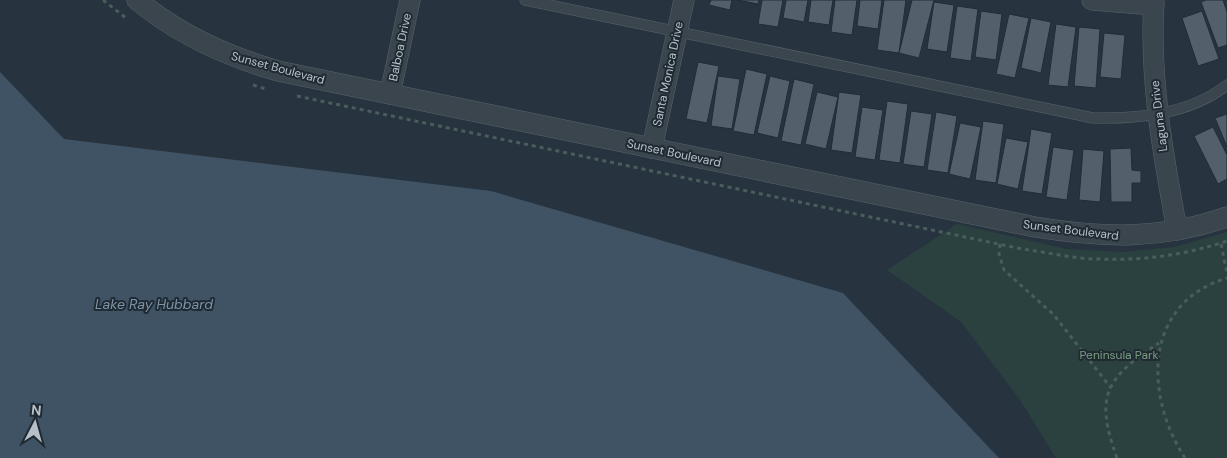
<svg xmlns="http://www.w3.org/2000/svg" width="1227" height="458" font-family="'DM Sans',sans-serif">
<rect width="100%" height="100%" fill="#27333e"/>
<polygon fill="#2a4140" points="957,224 1067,249 1122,252 1174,247 1227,232 1227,458 1056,458 1020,400 961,322 887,270"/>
<polygon fill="#3f5365" points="0,72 64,139 491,191 843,293 999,458 0,458"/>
<g fill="#53606b" stroke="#222c35">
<polygon points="711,0 732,0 730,10 709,5"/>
<polygon points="737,0 759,0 758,4"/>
<polygon points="762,0 783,0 778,27 758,24"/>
<polygon points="786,0 808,0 804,22 783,18"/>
<polygon points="811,0 833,0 829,25 808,22"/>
<polygon points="835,0 857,0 852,35 831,32"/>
<polygon points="860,0 882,0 878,29 857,26"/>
<polygon points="884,0 906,0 899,53 877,50"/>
<polygon points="912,0 934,0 919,58 899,53"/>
<polygon points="1206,0 1223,0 1227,12 1227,45 1218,48 1201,2"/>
<polygon points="934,2 954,5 947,52 927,49"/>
<polygon points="957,6 978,9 971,61 950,58"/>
<polygon points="981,11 1002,14 996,60 975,57"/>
<polygon points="1202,11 1219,59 1198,66 1182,18"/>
<polygon points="1009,14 1029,18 1015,78 996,74"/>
<polygon points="1031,18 1051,22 1041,73 1021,68"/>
<polygon points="1056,24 1076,27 1068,87 1048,85"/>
<polygon points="1079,27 1100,29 1096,88 1074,86"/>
<polygon points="1104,33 1125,35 1121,79 1100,77"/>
<polygon points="698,62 719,66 707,123 686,119"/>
<polygon points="746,69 767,74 754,135 733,131"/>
<polygon points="718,76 740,79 732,129 711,126"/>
<polygon points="770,76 790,81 778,138 757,133"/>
<polygon points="794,79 814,84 801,145 781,141"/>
<polygon points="817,92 838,97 826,149 805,144"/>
<polygon points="839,92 861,95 852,153 831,150"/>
<polygon points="887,101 908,104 900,163 879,160"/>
<polygon points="862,107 883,110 875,160 855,157"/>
<polygon points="911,111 932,114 924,167 903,164"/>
<polygon points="936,112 957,116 948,173 927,170"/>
<polygon points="1227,114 1227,147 1215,118"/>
<polygon points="983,121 1004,124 996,183 975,180"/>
<polygon points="960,123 981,127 970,179 949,174"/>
<polygon points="1213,127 1227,155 1227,179 1218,184 1194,136"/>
<polygon points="1031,129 1052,133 1042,194 1022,191"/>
<polygon points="1006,138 1028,142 1018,189 997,184"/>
<polygon points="1053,147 1074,150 1067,200 1046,197"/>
<polygon points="1131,148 1132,170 1141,171 1141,183 1132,183 1132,202 1111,202 1110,149"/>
<polygon points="1083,149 1104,151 1100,202 1079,200"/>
</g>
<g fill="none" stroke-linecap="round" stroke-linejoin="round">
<g stroke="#59636c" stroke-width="11">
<path id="lane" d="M 525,0 L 1093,118 C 1139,119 1190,114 1227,85"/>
</g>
<g stroke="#59636c" stroke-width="21">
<g id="street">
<path d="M 137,0 C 179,35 226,56 278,71 L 1035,227 C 1103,238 1162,240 1227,217"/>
<polyline points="1092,0 1154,5"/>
<path d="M 1154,0 C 1149,78 1163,154 1177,230"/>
<polyline points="390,94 410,0"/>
<polyline points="652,148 684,0"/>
</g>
</g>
<g stroke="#495d5d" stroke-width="3" stroke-dasharray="4 4" stroke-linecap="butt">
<polyline points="103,0 126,18"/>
<polyline points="253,85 266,89"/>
<path d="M 297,96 L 1022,249 C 1047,252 1073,259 1098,259 C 1142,261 1185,255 1227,241"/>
<polyline points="1000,244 999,254 1004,270 1054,315 1111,388"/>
<polyline points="1221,244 1227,273"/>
<path d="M 1117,458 C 1094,395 1106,378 1159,343"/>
<path d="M 1185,458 C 1144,395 1143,303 1227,278"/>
</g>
<use href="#lane" stroke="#3b454e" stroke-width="10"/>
<use href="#street" stroke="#3b454e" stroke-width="20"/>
</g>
<g text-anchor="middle" stroke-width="4" stroke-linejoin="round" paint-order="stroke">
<g font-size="12" fill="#b7c0c9" stroke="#202a33">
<text transform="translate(400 47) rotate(-78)" y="4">Balboa Drive</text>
<text transform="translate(278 68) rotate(15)" y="4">Sunset Boulevard</text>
<text transform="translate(668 74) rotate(-78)" y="4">Santa Monica Drive</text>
<text transform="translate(1159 116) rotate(-97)" y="4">Laguna Drive</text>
<text transform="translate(674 153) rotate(12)" y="4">Sunset Boulevard</text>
<text transform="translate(1071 230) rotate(7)" y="4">Sunset Boulevard</text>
</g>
<g font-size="12" fill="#789c7d" stroke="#202a33">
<text x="1119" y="359">Peninsula Park</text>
</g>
<g font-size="14" font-style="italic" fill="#7b94a9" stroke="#202a33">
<text x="154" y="309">Lake Ray Hubbard</text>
</g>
</g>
<g transform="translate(35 423) rotate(6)" stroke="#202a33" stroke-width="4" paint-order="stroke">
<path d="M0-4L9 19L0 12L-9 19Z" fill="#b7c0c9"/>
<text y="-8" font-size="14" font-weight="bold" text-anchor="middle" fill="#b7c0c9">N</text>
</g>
</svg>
